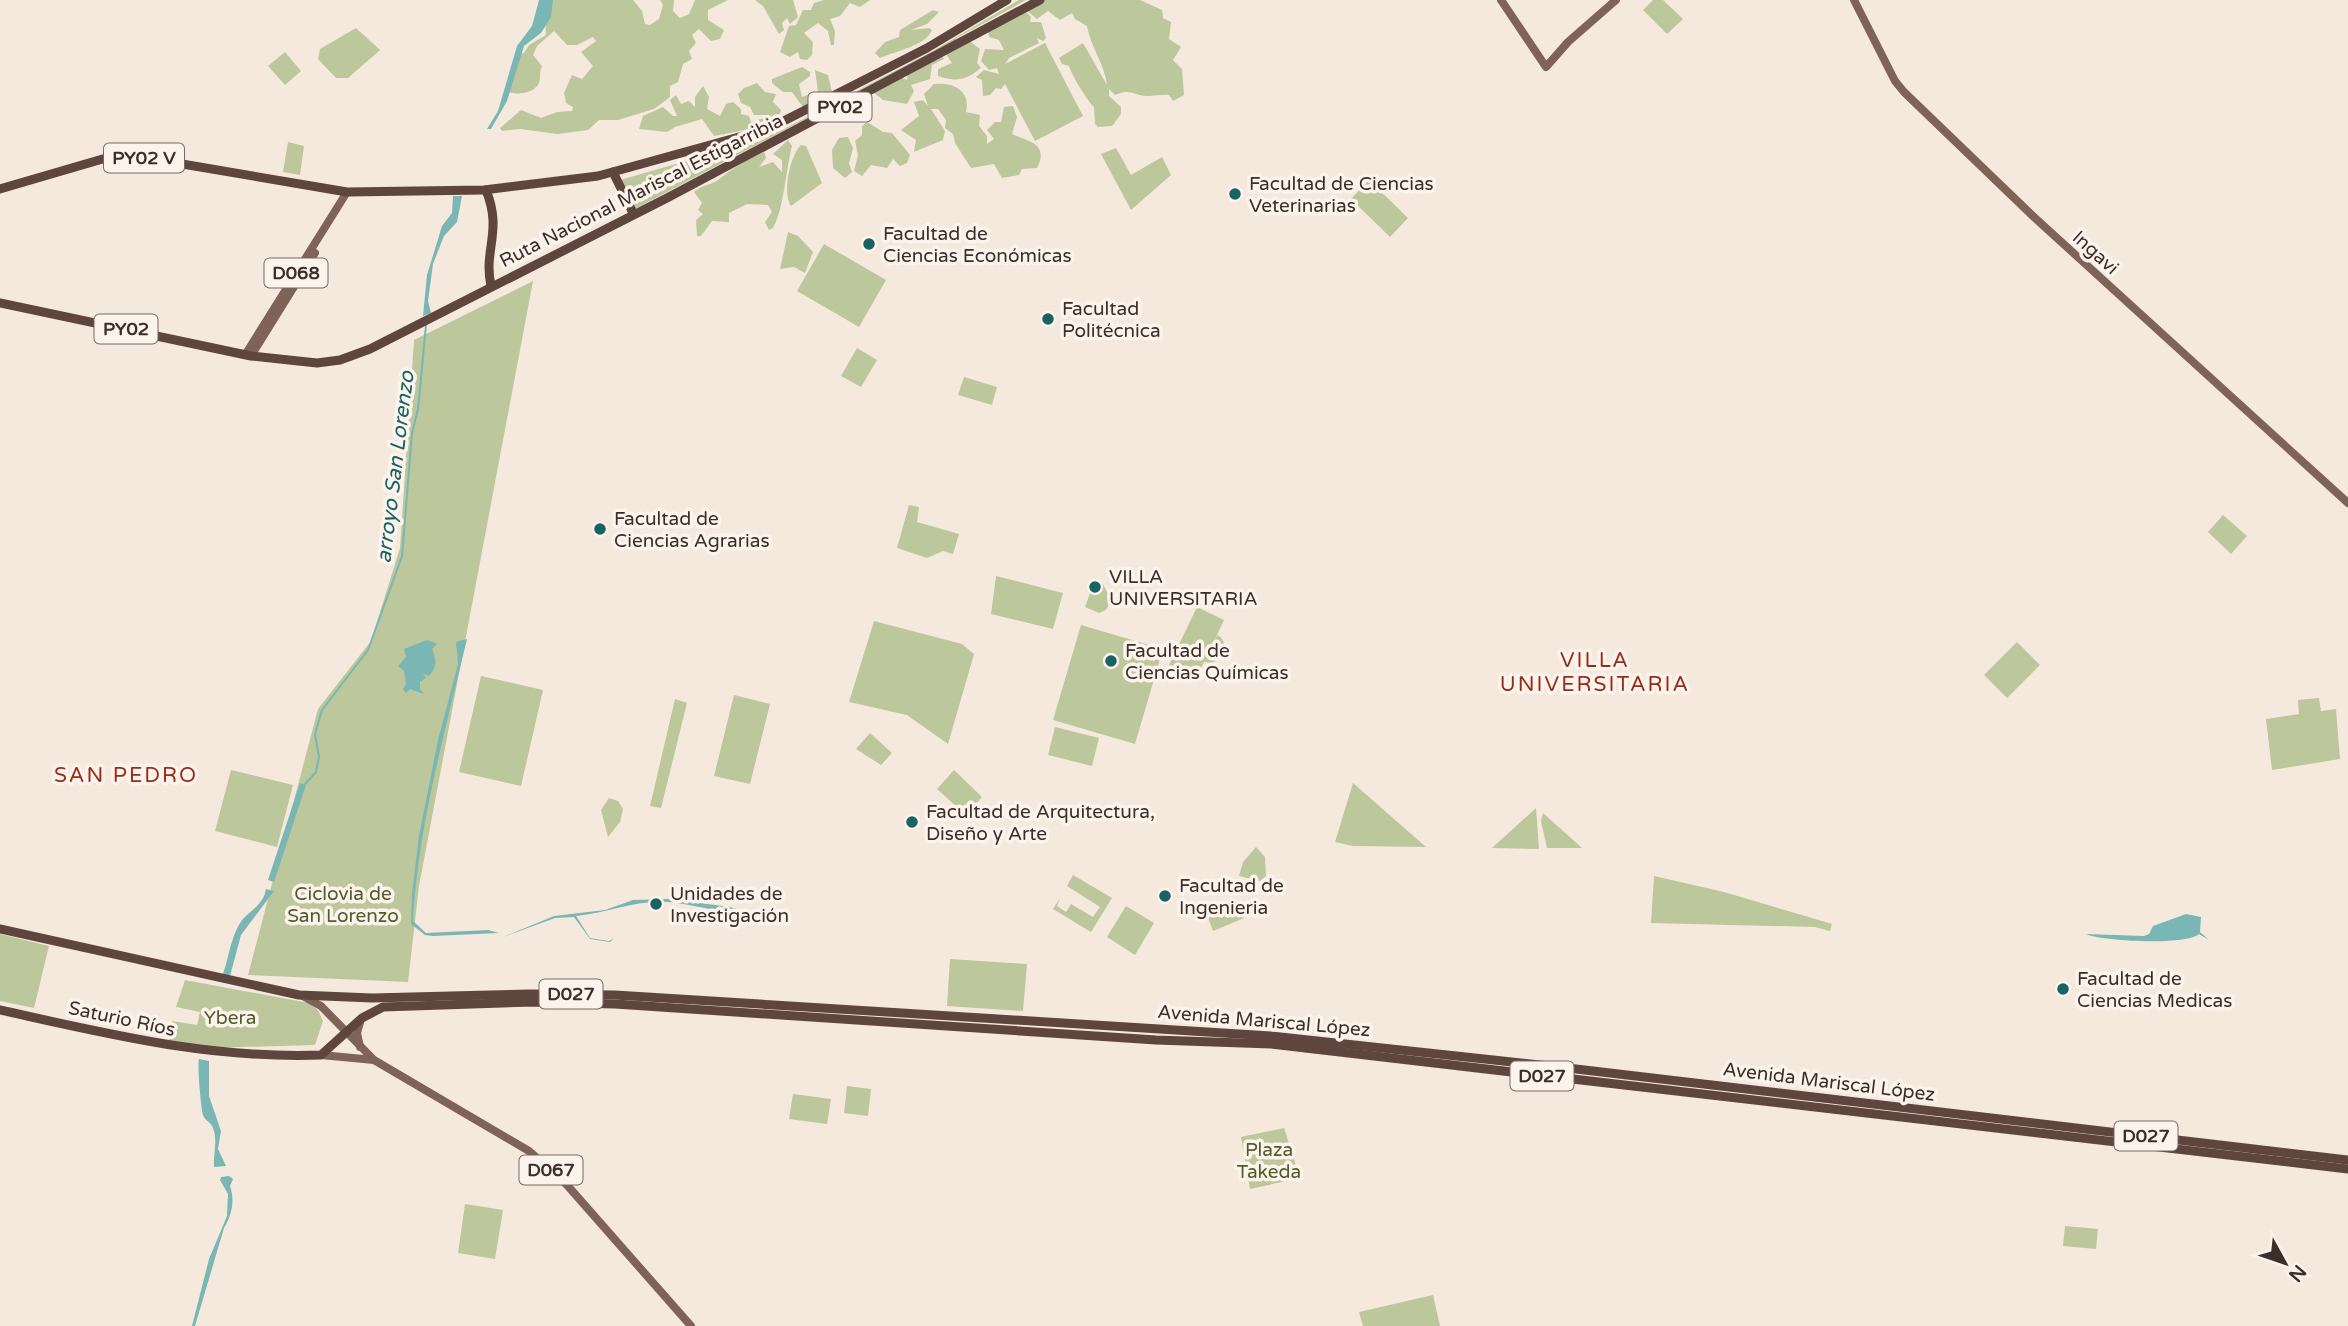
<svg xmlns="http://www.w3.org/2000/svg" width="2348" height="1326" font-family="'Varela Round',sans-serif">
<rect width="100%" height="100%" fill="#f5e9de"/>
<g fill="#bcc79c">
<path d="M 551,0 L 633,0 L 642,11 L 645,24 L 650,25 L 659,19 L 663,5 L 660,0 L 674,0 L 673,11 L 680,18 L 689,14 L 695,0 L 728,0 L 708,10 L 708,20 L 724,30 L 720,39 L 711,41 L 699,29 L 692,35 L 696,43 L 689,51 L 692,59 L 683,64 L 678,82 L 670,86 L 670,97 L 654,109 L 618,120 L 599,120 L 588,130 L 557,134 L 520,129 L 502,131 L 500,128 L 521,110 L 541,118 L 557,112 L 572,111 L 573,107 L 566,103 L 564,93 L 572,75 L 582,79 L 593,66 L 581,52 L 596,41 L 593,37 L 577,45 L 567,45 L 554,31 L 537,46 L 533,55 L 542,66 C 539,72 541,78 539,83 C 534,94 516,95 507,92 L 517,54 L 524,53 L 529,45 L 546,35 L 545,19 Z"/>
<polygon points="755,0 793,0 798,17 790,24 787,18 782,23 784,30 779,34 763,6"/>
<polygon points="824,0 870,0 860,7 850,3 840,16 830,19 835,31 834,45 831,45 828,31 818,23 804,33 813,42 812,55 807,60 800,59 798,52 790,57 780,52 789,26 796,25 803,10 811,10 814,3"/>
<path d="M 1019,0 L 1026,0 L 955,39 L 968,40 L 980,49 L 977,63 L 981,68 C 965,81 956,82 938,76 L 938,69 L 952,63 L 941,47 L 938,50 L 944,59 L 932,65 L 930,79 L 911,85 L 914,91 L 907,104 L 883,100 L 874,93 L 901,77 L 907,80 L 908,65 L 633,210 L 620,180 L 756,141 L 786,128 L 933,51 Z"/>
<path d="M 1043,0 L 1140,0 L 1162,10 L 1163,18 L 1171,22 L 1169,39 L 1181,47 L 1173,60 L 1182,69 L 1184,95 L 1173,101 L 1169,95 C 1161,94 1154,96 1147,96 C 1133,95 1129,88 1115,95 L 1109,89 L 1109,96 L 1121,107 L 1121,114 L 1112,126 L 1098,127 L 1095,124 L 1094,107 C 1088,102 1071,74 1069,66 L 1062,64 L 1059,58 L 1083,43 L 1107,85 C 1105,65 1091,48 1087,26 L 1075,19 L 1072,13 L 1060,20 L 1048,11 L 1037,19 L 1026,10 Z"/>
<polygon points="1653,0 1663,0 1683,19 1667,34 1643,10"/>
<path d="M 933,10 L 939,12 L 927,24 L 911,30 L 929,28 L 932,30 C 926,46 895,51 880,58 L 875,53 L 885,42 L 899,37 L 900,30 Z"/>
<polygon points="1025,11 1031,17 1030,22 1041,22 1046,38 1043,41 1037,38 1039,43 1009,58 1005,64 1045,43 1083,116 1035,141 1005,84 1001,89 996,88 990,95 983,96 982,80 976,77 984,70 999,74 997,68 989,70 981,61 985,49 1004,50 999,40 989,37 988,29"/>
<polygon points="356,28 380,50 348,78 336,78 318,59 320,49"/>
<polygon points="285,52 301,71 285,85 268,66"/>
<polygon points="802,67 810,72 810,76 799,84 802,97 818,91 815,70 828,75 832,92 826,94 824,101 812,102 803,107 792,92 783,92 772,83 772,79"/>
<polygon points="757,83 765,92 776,94 773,102 781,110 777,121 768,115 754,115 750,107 741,103 738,94 744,88"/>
<path d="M 934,84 C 954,82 971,91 966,112 L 980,115 L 979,126 L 987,136 L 987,144 L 994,139 L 987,130 L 995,122 L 1001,122 L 1004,107 L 1013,106 L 1017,117 L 1012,134 C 1027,141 1050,143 1037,168 L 1022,169 L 1019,175 L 1002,178 L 994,164 L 971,168 L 955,143 L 953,134 L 945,128 L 946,120 L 938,109 L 931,109 L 945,131 L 943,140 L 914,152 L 916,140 L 901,130 L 919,116 L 914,102 L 923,100 L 928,106 L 924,94 Z"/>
<polygon points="703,86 709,97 707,109 720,116 726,104 733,102 741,109 741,114 749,116 751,122 767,117 769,121 756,128 714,136 702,119 675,127 667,132 639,129 643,116 663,107 673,116 677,116 670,100 676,95 681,104 689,101 695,107 695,97"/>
<polygon points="867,122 883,132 892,133 910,155 907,163 900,166 893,159 887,168 871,165 862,176 854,171 858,155 855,141 862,135 862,126"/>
<polygon points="848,137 853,148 849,163 852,172 845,178 833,168 832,150 839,138"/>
<path d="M 788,140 L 792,146 C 786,168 784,209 773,228 L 769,230 L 765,222 L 772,212 L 768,205 L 747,204 L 729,213 L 729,222 L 712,221 L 701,236 L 697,236 L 696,220 L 703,214 L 698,210 L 702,203 L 694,192 C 701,185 711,185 718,180 C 731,169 750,158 764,152 L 766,158 L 759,167 L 773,162 L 782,172 L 782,160 L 773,154 Z"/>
<polygon points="288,142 304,146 300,175 283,172"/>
<path d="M 801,145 L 806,146 L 822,183 L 791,206 C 782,193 790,155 801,145 Z"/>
<polygon points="1116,148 1131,175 1162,157 1171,175 1131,210 1101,154"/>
<polygon points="1369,180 1408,218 1390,237 1351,199"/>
<polygon points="788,232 798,236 813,252 805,273 794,267 780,269"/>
<polygon points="824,244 886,280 859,327 797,291"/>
<polygon points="533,281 419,886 408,982 248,975 318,709 371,641 400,548 414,340"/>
<polygon points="857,348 877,360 861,387 841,376"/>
<polygon points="964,377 997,387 992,405 958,395"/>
<polygon points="909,505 919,507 917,522 959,534 953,554 943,551 927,558 897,548"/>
<polygon points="2223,515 2247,536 2231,554 2208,532"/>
<polygon points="996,576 1063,593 1053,629 991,614"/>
<polygon points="1103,584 1111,600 1106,610 1099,613 1085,607 1093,585"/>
<path d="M 1197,607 L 1224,620 L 1215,639 L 1218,635 C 1231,646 1222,654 1213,663 L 1204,662 L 1196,678 L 1169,665 Z"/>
<polygon points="874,621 962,644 974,654 948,744 907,715 849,702"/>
<polygon points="1081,625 1163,649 1135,744 1053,720"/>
<polygon points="2017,642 2040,665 2007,698 1984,675"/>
<polygon points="481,676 543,690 521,786 459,772"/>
<polygon points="734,695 770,704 750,784 714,776"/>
<polygon points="2319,698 2321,711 2336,709 2340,759 2272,770 2266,719 2299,714 2298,700"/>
<polygon points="675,699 687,703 661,808 650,806"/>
<polygon points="1055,727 1099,738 1092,766 1048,755"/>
<polygon points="870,733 892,753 881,765 856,749"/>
<polygon points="231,770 293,785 277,847 215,831"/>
<polygon points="954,770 982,797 966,815 937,789"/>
<polygon points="1353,783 1426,847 1353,846 1335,842"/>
<polygon points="609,798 618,801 623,809 620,822 608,837 601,810"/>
<polygon points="1536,808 1539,849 1492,848"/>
<polygon points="1543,813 1582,848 1547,848 1541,821"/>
<polygon points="1256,847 1265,857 1266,876 1260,881 1239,876 1243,862"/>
<polygon points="1073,875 1112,898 1091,932 1053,909 1060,898 1057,906 1066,912 1071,904 1093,917 1100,907 1067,886"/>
<polygon points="1654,876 1724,892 1832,924 1830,931 1815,927 1651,923"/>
<polygon points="1238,903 1244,918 1213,931 1207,915"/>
<polygon points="1126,906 1154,923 1135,955 1107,937"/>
<polygon points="0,934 49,946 34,1008 0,1001"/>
<polygon points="950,959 1027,964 1023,1011 947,1006"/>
<polygon points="185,980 309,1003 318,1010 323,1021 315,1045 206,1048 169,1041 172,1021 197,1025 200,1012 176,1007"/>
<polygon points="847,1086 871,1089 868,1116 844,1113"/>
<polygon points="793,1094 831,1099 827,1124 789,1119"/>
<polygon points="1284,1128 1300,1178 1250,1189 1241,1137"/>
<polygon points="465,1204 503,1210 495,1259 458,1253"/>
<polygon points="2065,1226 2098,1229 2096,1249 2063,1246"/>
<polygon points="1433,1295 1440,1326 1363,1326 1359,1312"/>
</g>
<g fill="#7ab6b4">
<polygon points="539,0 553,0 551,17 541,33 524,46 507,101 491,129 487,129 498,111 517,46 532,26"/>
<polygon points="453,196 462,196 457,222 444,236 433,264 428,301 431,313 423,316 427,275 442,226 452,213"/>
<path d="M 467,639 C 445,733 418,825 413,921 L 426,933 L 488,930 L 499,933 L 433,936 L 425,935 L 411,924 L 412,894 L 419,836 L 438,740 L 458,664 L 456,642 Z"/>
<path d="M 427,640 L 437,644 L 432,649 C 437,661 437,666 429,676 L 423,674 L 426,678 L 420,682 L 420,689 L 424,694 L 410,689 L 406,693 L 403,689 L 406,684 L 404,671 L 398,666 L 406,657 L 404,649 Z"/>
<polygon points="300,783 306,785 274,882 268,880"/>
<path d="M 266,889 L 274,891 L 241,935 L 230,976 L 223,974 C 229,957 231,935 242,920 C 252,909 263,905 266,889 Z"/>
<path d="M 669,899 L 730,907 L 764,917 C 753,920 688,903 668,902 C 635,900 608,913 576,916 L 590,938 L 609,941 L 614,938 L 610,942 L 590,939 L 574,917 L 555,918 L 503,937 L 554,916 L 605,910 L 633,900 Z"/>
<path d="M 2186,914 L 2201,917 L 2200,932 L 2209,940 L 2199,934 C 2187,946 2099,941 2086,934 L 2144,936 L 2149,934 L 2153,926 Z"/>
<path d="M 199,1059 L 209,1061 L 209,1096 L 221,1131 L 218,1149 L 226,1166 L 214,1167 C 213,1156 218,1139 213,1128 C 211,1122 205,1121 203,1115 C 201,1108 197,1064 199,1059 Z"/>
<path d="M 229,1176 L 233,1179 L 230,1186 C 235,1200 232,1215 224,1228 L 195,1326 L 192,1326 L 209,1259 L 227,1216 L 228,1194 L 220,1180 L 221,1177 Z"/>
</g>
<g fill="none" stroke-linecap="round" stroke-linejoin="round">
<polyline stroke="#7ab6b4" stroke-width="2" points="305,784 316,772 319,757 315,734 322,710 368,650 402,556 412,433 418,409 426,325"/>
<g stroke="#7f6359" stroke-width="8">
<polyline points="1501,0 1546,67 1568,42 1616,0"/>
<polyline points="1854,0 1895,81 1904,92 2035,218 2348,503"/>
<polyline points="245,355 347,192"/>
<polyline points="251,356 315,253"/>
<polyline points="301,995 321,1006 372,1058"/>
<polyline points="360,1047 357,1033 361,1019"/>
<polyline points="321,1055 374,1060 529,1151 567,1185 691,1326"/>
</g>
<g stroke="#5e463f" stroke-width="9">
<polyline points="613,172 633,213"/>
<polyline points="0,189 106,158 141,157 347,192 484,190 598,176 768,129 927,48 1007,0"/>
<path d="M 486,190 C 503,232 483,249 491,286"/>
<polyline points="0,303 251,356 317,363 340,360 370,349 667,198 1040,0"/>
<polyline points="0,929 299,995 372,998 530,994 615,995 1271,1036 1576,1069 2348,1160"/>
<path d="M 0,1010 C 109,1034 209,1059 321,1055 L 362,1018 L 383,1007 L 532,1002 L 615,1004 L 1156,1040 L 1271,1044 L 2348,1169"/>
</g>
</g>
<g fill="#196362" stroke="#fcf3ec" stroke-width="2.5">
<circle cx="1235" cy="194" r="7"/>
<circle cx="869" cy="244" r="7"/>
<circle cx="1048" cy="319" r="7"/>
<circle cx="600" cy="529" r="7"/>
<circle cx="1095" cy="587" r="7"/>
<circle cx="1111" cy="661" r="7"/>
<circle cx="912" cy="822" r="7"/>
<circle cx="1165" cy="896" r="7"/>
<circle cx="656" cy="904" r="7"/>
<circle cx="2063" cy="989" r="7"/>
</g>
<g text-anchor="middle" stroke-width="7" stroke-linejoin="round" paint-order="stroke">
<g fill="#fcf3ec" stroke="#766964" stroke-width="2">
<rect x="808.5" y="92.5" width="63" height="29" rx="5"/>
<rect x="104" y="143.5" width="80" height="29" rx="5"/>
<rect x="264.5" y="258.5" width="63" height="29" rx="5"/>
<rect x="94.5" y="314.5" width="63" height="29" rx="5"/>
<rect x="539.5" y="979.5" width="63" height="29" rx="5"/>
<rect x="1510.5" y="1061.5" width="63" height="29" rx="5"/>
<rect x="2114.5" y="1121.5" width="63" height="29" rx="5"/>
<rect x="519.5" y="1155.5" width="63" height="29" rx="5"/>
</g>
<g font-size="18" font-weight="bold" fill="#3c2e29">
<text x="840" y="113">PY02</text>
<text x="144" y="164">PY02 V</text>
<text x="296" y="279">D068</text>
<text x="126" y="335">PY02</text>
<text x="571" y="1000">D027</text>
<text x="1542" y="1082">D027</text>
<text x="2146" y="1142">D027</text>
<text x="551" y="1176">D067</text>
</g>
<g font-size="19" fill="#3c2e29" stroke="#fcf3ec" text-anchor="start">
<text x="1249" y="190">Facultad de Ciencias<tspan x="1249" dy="22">Veterinarias</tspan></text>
<text x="883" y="240">Facultad de<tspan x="883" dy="22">Ciencias Económicas</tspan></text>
<text x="1062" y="315">Facultad<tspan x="1062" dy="22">Politécnica</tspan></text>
<text x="614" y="525">Facultad de<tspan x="614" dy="22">Ciencias Agrarias</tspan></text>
<text x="1109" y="583">VILLA<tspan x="1109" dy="22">UNIVERSITARIA</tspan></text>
<text x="1125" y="657">Facultad de<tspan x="1125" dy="22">Ciencias Químicas</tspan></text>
<text x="926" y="818">Facultad de Arquitectura,<tspan x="926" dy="22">Diseño y Arte</tspan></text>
<text x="1179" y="892">Facultad de<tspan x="1179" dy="22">Ingenieria</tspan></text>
<text x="670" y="900">Unidades de<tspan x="670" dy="22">Investigación</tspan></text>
<text x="2077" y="985">Facultad de<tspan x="2077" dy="22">Ciencias Medicas</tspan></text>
</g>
<g font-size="19" fill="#3c2e29" stroke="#fcf3ec">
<text transform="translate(641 190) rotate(-27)" y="7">Ruta Nacional Mariscal Estigarribia</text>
<text transform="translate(2096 252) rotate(42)" y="7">Ingavi</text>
<text transform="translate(122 1018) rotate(12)" y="7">Saturio Ríos</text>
<text transform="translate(1264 1020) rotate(5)" y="7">Avenida Mariscal López</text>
<text transform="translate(1829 1081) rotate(7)" y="7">Avenida Mariscal López</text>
</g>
<g font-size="19" fill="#4e5d2a" stroke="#fcf3ec">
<text x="343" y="900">Ciclovia de<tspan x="343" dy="22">San Lorenzo</tspan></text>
<text x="230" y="1024">Ybera</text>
<text x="1269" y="1156">Plaza<tspan x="1269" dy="22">Takeda</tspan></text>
</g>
<g font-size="21" font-style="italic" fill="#196362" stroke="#fcf3ec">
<text transform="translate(395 467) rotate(-83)" y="7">arroyo San Lorenzo</text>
</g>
<g font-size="21" letter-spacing="2" fill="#952d18" stroke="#fcf3ec">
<text x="1595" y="667">VILLA<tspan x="1595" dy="24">UNIVERSITARIA</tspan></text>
<text x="126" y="782">SAN PEDRO</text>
</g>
</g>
<g transform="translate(2285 1263) rotate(130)" stroke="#fcf3ec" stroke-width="5" paint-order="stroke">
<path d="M0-5L12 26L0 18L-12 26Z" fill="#3c2e29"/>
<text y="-10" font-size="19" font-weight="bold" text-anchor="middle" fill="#3c2e29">N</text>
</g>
</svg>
